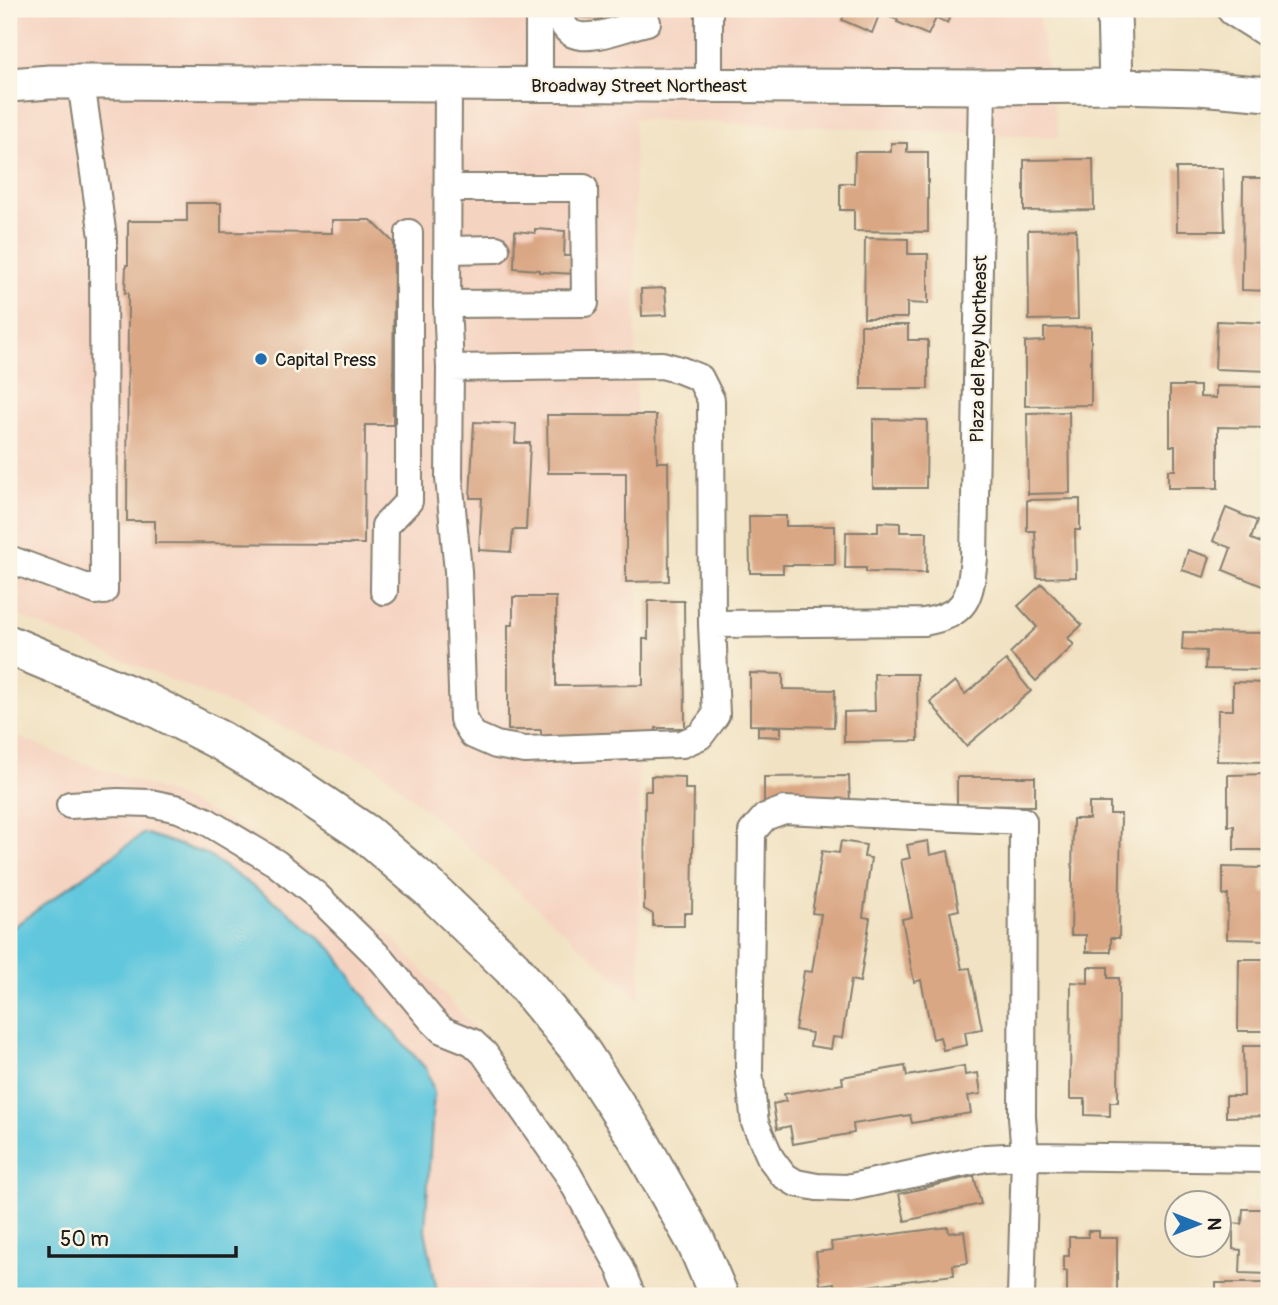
<svg xmlns="http://www.w3.org/2000/svg" width="1278" height="1305" font-family="Pangolin,sans-serif">
<rect width="100%" height="100%" fill="#fcf5e5"/>
<filter id="ink" filterUnits="userSpaceOnUse"><feTurbulence type="fractalNoise" baseFrequency=".0143" numOctaves="2"/><feDisplacementMap in="SourceGraphic" scale="14" xChannelSelector="R" yChannelSelector="G"/><feConvolveMatrix kernelMatrix="1 2 1 2 8 2 1 2 1" color-interpolation-filters="sRGB"/></filter>
<filter id="wash" filterUnits="userSpaceOnUse"><feTurbulence type="fractalNoise" baseFrequency=".00686" numOctaves="4" result="noise"/><feDisplacementMap in="SourceGraphic" scale="28" xChannelSelector="R" yChannelSelector="G"/><feGaussianBlur stdDeviation="1.57" result="paint"/><feColorMatrix in="noise" values="0 0 0 0 0 0 0 0 0 0 0 0 0 0 0 0 0 1.4 0 .05"/><feComposite in="paint" operator="in"/></filter>
<g filter="url(#wash)">
<rect width="100%" height="100%" fill="#f1e2c3"/>
<g fill="#f5d3c1">
<polygon points="9,9 1037,9 1059,137 634,119 640,999 376,766 9,612"/>
<polygon points="9,733 80,762 167,792 251,832 327,883 390,935 480,1034 632,1264 646,1296 9,1296"/>
</g>
<polygon fill="#60c7dd" stroke="#3e727c" stroke-width="2" points="144,833 206,854 287,910 332,949 378,1015 427,1070 434,1092 425,1230 438,1296 9,1296 9,930"/>
<g id="blocks">
<g fill="#daa785">
<polygon points="569,9 602,9 602,18 569,17"/>
<polygon points="847,9 953,9 947,23 936,18 928,35 897,22 898,20 888,16 889,14 881,10 872,33 842,20"/>
<polygon points="891,143 907,143 907,152 928,152 928,232 854,231 854,210 840,210 840,183 854,183 855,152 891,152"/>
<polygon points="1093,159 1094,210 1024,211 1024,160"/>
<polygon points="1176,168 1223,168 1225,231 1177,231"/>
<polygon points="1243,178 1269,178 1269,291 1242,290"/>
<polygon points="187,203 221,203 221,232 332,233 332,220 371,220 394,243 393,425 365,425 364,544 155,543 155,521 127,521 128,293 125,293 126,265 128,265 128,221 187,221"/>
<polygon points="535,229 565,231 564,256 577,256 576,274 539,272 539,270 514,268 515,231 535,233"/>
<polygon points="1076,229 1078,319 1029,320 1028,230"/>
<polygon points="865,238 908,239 908,254 928,254 928,304 907,303 907,318 864,318"/>
<polygon points="665,288 667,315 642,316 641,289"/>
<polygon points="1217,321 1269,323 1269,371 1215,369"/>
<polygon points="861,325 908,325 908,340 928,340 928,389 861,389"/>
<polygon points="1091,327 1091,405 1025,406 1025,342 1044,341 1044,328"/>
<polygon points="1170,386 1200,386 1200,397 1216,398 1216,386 1269,387 1269,428 1218,427 1218,488 1168,488 1168,470 1175,470 1175,446 1170,446"/>
<polygon points="1069,412 1070,493 1028,494 1027,413"/>
<polygon points="547,415 656,415 657,462 668,462 669,581 626,582 626,473 548,473"/>
<polygon points="873,419 927,420 926,488 873,488"/>
<polygon points="474,422 516,424 515,443 530,443 526,530 513,530 511,552 479,550 482,498 470,498"/>
<polygon points="1080,499 1080,530 1075,530 1076,577 1037,578 1035,531 1027,531 1027,500"/>
<polygon points="1226,508 1257,521 1251,539 1269,546 1269,582 1267,588 1223,570 1231,548 1213,541"/>
<polygon points="749,516 786,516 786,526 835,526 835,565 783,565 783,573 750,573"/>
<polygon points="878,522 900,523 900,532 927,532 926,573 866,572 866,568 845,568 846,532 878,532"/>
<polygon points="1188,550 1210,557 1204,577 1182,570"/>
<polygon points="1042,584 1082,625 1068,638 1074,645 1036,681 1010,653 1037,627 1018,606"/>
<polygon points="513,597 556,597 556,686 643,685 643,639 648,639 648,601 684,601 685,728 656,728 656,741 541,742 541,730 508,730 508,625 513,625"/>
<polygon points="1183,632 1266,633 1265,670 1205,669 1206,651 1182,650"/>
<polygon points="1006,660 1031,691 966,746 930,702 955,681 965,694"/>
<polygon points="750,673 783,674 783,689 835,690 834,727 750,725"/>
<polygon points="874,674 917,674 918,741 844,742 844,712 875,711"/>
<polygon points="1233,682 1267,683 1267,730 1269,730 1269,762 1217,761 1218,710 1233,710"/>
<polygon points="758,726 781,727 781,737 758,736"/>
<polygon points="1269,774 1269,850 1234,850 1234,826 1228,826 1228,775"/>
<polygon points="651,776 685,777 685,789 694,789 692,913 684,913 684,926 653,926 653,914 644,909 645,791 651,791"/>
<polygon points="849,776 850,804 764,805 764,777"/>
<polygon points="957,777 1035,777 1035,806 957,805"/>
<polygon points="1089,803 1110,803 1110,814 1121,814 1119,938 1111,938 1111,952 1086,952 1086,935 1071,935 1073,819 1089,819"/>
<polygon points="841,841 866,845 864,857 871,858 863,917 870,918 860,982 851,980 842,1038 833,1037 831,1049 810,1046 812,1033 795,1030 804,971 812,972 821,914 812,913 822,851 839,853"/>
<polygon points="928,841 930,855 948,851 959,910 950,912 962,969 970,968 982,1029 965,1032 967,1045 943,1050 940,1037 933,1039 921,980 914,982 902,919 912,917 901,860 910,858 907,845"/>
<polygon points="1223,867 1263,868 1262,892 1269,893 1269,940 1227,939 1228,895 1223,895"/>
<polygon points="1239,959 1269,959 1269,1031 1238,1031"/>
<polygon points="1088,967 1108,967 1108,978 1119,978 1118,1102 1110,1102 1110,1116 1085,1115 1085,1099 1070,1099 1071,982 1088,983"/>
<polygon points="1243,1046 1269,1046 1269,1116 1226,1117 1226,1096 1244,1096"/>
<polygon points="905,1066 907,1076 964,1066 965,1075 978,1073 981,1094 968,1096 971,1113 912,1123 910,1115 853,1124 854,1133 793,1144 790,1126 777,1129 773,1104 786,1101 784,1094 843,1084 842,1077"/>
<polygon points="974,1176 981,1204 905,1221 899,1194"/>
<polygon points="1243,1209 1269,1209 1269,1274 1240,1273 1241,1250 1233,1249 1233,1223 1242,1224"/>
<polygon points="948,1227 949,1233 964,1231 968,1263 953,1265 954,1275 835,1290 834,1283 820,1285 816,1252 832,1250 831,1242"/>
<polygon points="1088,1231 1099,1231 1099,1238 1117,1238 1117,1296 1067,1296 1067,1271 1064,1271 1064,1256 1069,1256 1069,1237 1088,1237"/>
<rect x="1216" y="1283" width="53" height="13"/>
</g>
</g>
</g>
<g filter="url(#ink)">
<use href="#blocks" fill-opacity="0" stroke="#867f70" stroke-width="2"/>
<g fill="none" stroke-linecap="round" stroke-linejoin="round">
<g stroke="#867f70" stroke-width="30">
<g id="minor">
<polyline points="539,9 539,84"/>
<path d="M 561,9 C 560,58 620,27 647,22"/>
<polyline points="709,9 709,86"/>
<polyline points="81,82 103,237 104,591"/>
<polyline points="448,84 447,304 450,368"/>
<polyline points="448,250 496,249"/>
<polyline points="447,304 585,303 584,188 448,188"/>
<polyline points="9,559 96,591"/>
<polyline points="384,591 385,526 409,501 409,233"/>
<path d="M 712,624 L 716,715 L 700,736 L 682,744 L 525,750 L 496,745 L 473,735 L 463,719 L 458,571 L 449,478 L 450,368 L 662,365 L 680,370 L 700,378 L 711,400 L 712,624 L 924,622 C 967,614 970,599 974,558 L 982,87"/>
<polyline points="70,805 118,802 150,803 179,809 206,821 276,863 316,895 382,960 431,1019 442,1030 472,1042 484,1053 568,1174 618,1264 632,1296"/>
<polyline points="1021,1296 1025,1156 1022,1117 1023,821 784,810 765,817 752,832 749,1072 755,1123 771,1159 783,1175 796,1183 817,1187 847,1188 986,1158 1025,1156 1269,1159"/>
</g>
</g>
<g stroke="#867f70" stroke-width="37">
<g id="major">
<polyline points="1114,9 1116,86"/>
<polyline points="1234,9 1269,31"/>
<polyline points="9,85 50,82 97,82 982,87 1116,86 1199,88 1269,94"/>
</g>
</g>
<g stroke="#867f70" stroke-width="42">
<polyline id="highway" points="9,645 141,700 221,741 289,782 366,834 429,888 512,968 579,1049 638,1139 696,1242 719,1296"/>
</g>
<use href="#minor" stroke="#fff" stroke-width="26"/>
<use href="#major" stroke="#fff" stroke-width="33"/>
<use href="#highway" stroke="#fff" stroke-width="38"/>
</g>
</g>
<circle fill="#1f6fb2" stroke="#fcf5e5" stroke-width="2.5" cx="261" cy="359" r="7"/>
<g text-anchor="middle" stroke-width="5" stroke-linejoin="round" paint-order="stroke">
<g font-size="19" fill="#1c1c1c" stroke="#fcf5e5">
<text x="639" y="92">Broadway Street Northeast</text>
<text transform="translate(978 349) rotate(-89)" y="7">Plaza del Rey Northeast</text>
</g>
<g font-size="19" fill="#1c1c1c" stroke="#fcf5e5" text-anchor="start">
<text x="275" y="366">Capital Press</text>
</g>
</g>
<rect width="1278" height="1305" fill="none" stroke="#fcf5e5" stroke-width="35"/>
<g transform="translate(1198 1224) rotate(90)"><circle r="33" fill="#fcf5e5" stroke="#a29e95" stroke-width="2"/>
<path d="M0-5L12 26L0 18L-12 26Z" fill="#1f6fb2"/>
<text y="-10" font-size="19" font-weight="bold" text-anchor="middle" fill="#1c1c1c">N</text>
</g>
<path d="M49 1246v10h187v-10" fill="none" stroke="#1c1c1c" stroke-width="3.5"/>
<text x="60" y="1246" font-size="21" fill="#1c1c1c" stroke="#fcf5e5" stroke-width="5" paint-order="stroke">50 m</text>
</svg>
